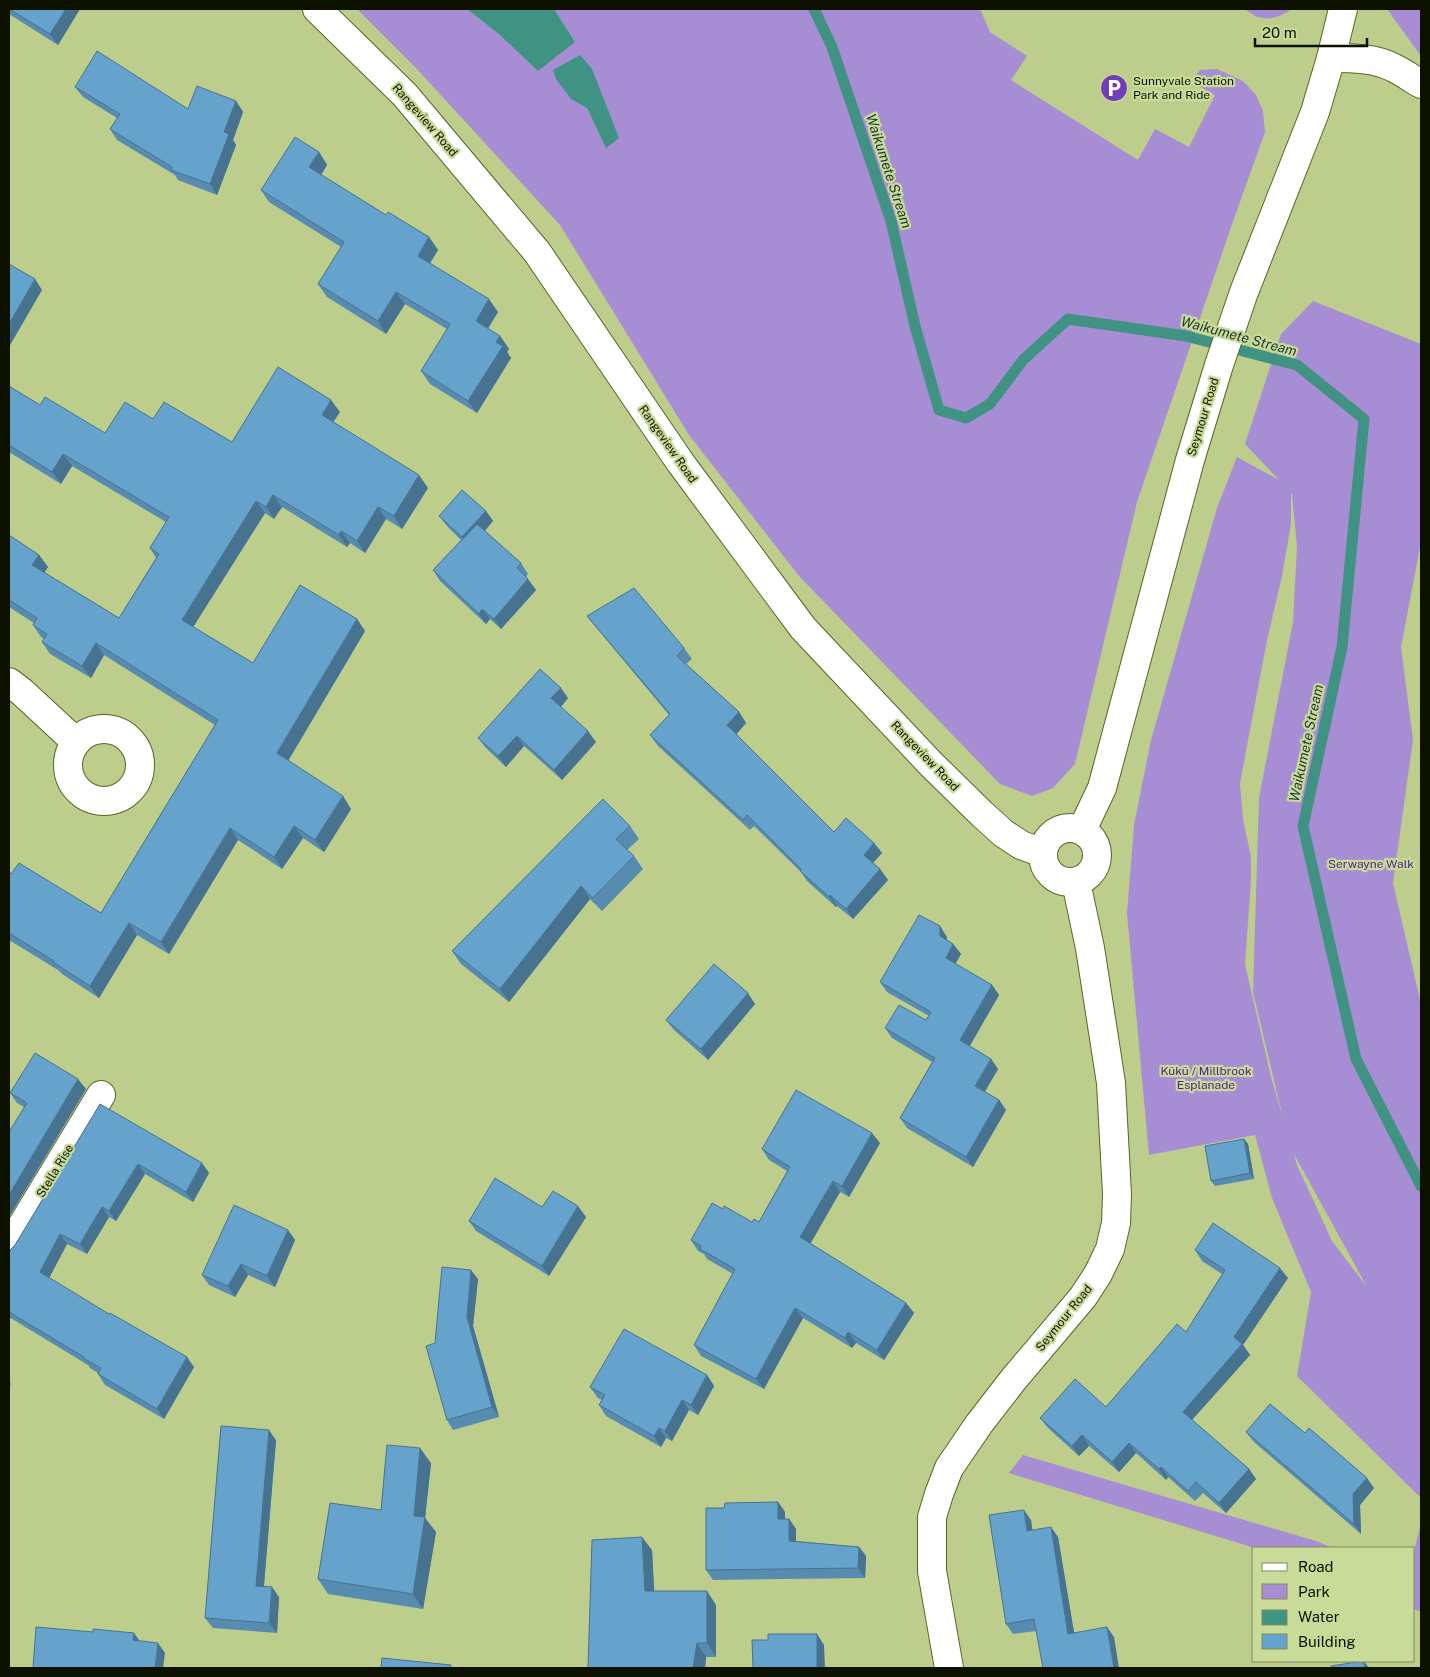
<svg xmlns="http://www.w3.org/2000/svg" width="1430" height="1677" font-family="'Public Sans',sans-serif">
<rect width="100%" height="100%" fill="#bdcd8b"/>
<g fill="#a78ed4" fill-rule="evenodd">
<path d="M 357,9 L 467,9 L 500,35 L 575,42 L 554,9 L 980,9 L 990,32 L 1027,56 L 1011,80 L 1138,160 L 1155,129 L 1189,147 L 1215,95 L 1191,82 L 1200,70 L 1217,69 L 1243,81 L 1256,95 L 1263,111 L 1265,132 L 1230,230 L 1137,502 L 1075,764 L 1053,788 L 1032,796 L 1000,784 L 799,576 L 689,435 L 560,225 L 416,68 ZM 587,108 L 618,138 L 606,147 Z"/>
<path d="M 1245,9 L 1292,9 C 1276,20 1261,23 1245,9 Z"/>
<polygon points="1387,9 1421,9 1421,55 1418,52"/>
<path d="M 1313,301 L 1421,344 L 1421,542 L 1401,647 L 1413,740 L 1393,883 L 1421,1004 L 1421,1498 L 1297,1376 L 1311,1292 L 1272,1198 L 1255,1135 L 1149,1155 L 1127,913 L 1134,825 L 1151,740 L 1217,508 L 1237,457 L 1279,480 L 1245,444 L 1281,334 ZM 1291,493 L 1292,494 L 1297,547 L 1293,622 L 1259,798 L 1253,992 L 1283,1118 L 1271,1077 L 1245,964 L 1251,881 L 1251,857 L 1243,819 L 1240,783 L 1267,640 L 1282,576 L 1291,524 ZM 1294,1154 L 1367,1287 L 1332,1241 L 1297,1165 Z"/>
<polygon points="1023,1455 1316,1541 1333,1548 1255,1548 1009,1473"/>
<polygon points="1421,1523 1421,1612 1414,1609 1414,1552"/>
</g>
<g fill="#409283">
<polygon points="467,9 554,9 575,42 538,71 500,35"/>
<polygon points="580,55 592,69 619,138 606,148 587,108 571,99 556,79 553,70"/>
</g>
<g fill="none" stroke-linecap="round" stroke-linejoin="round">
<polyline stroke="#409283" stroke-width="11" points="814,9 832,47 891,221 915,326 939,410 966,418 990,404 1023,360 1068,319 1186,336 1297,365 1364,419 1342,647 1303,826 1356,1059 1421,1186"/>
<g stroke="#586525" stroke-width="30">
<g id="street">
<polyline points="317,9 405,95 537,252 680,462 803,628 931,764 982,814 1003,833 1021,845 1043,853"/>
<path d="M 1331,58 C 1352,58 1376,58 1394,68 C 1403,72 1412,79 1421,84"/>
<polyline points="9,682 22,692 76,742"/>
<circle cx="104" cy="765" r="36"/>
<polyline points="9,1247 101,1095"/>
</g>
</g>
<g stroke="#586525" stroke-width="30">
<g id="secondary">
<circle cx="1070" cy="855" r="27"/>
<polyline points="1082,830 1102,788 1190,460 1219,365 1244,292 1315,112 1331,58 1343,9"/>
<polyline points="949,1668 932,1571 932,1517 939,1494 949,1468 979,1424 1013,1380 1083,1297 1098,1274 1110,1249 1116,1223 1117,1194 1111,1083 1090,948 1076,882"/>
</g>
</g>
<use href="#street" stroke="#fff" stroke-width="28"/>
<use href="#secondary" stroke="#fff" stroke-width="28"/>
</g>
<g fill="#578cb0">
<polygon points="9,9 80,9 58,45 9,14"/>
<polygon points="75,87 188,109 236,101 243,112 233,140 236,145 217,195 178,180 175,175 117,140 110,129 117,118 83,97"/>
<polygon points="319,152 327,165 321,175 386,215 429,237 438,250 430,263 498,312 488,329 500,336 509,349 507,352 511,358 477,413 430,384 421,371 447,329 405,304 386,334 327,297 318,284 341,247 269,202 261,190"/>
<polygon points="9,387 40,405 105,433 153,419 232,442 340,412 333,422 428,488 402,529 386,519 365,553 350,543 347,547 282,507 274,519 265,513 193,627 253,663 357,619 365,631 288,761 351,809 324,852 303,838 282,869 238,840 169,954 137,935 99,998 62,974 58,970 9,940 9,872 101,913 215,725 104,655 91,678 50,654 42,642 44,639 41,637 33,625 34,623 9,607 9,535 39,555 48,567 44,572 119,618 156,558 150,548 166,522 72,466 61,484 9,452"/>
<polygon points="486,511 493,521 485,531 521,563 528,574 526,577 536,590 501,629 490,619 486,624 440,581 433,570 461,540 447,526 439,516"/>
<polygon points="587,616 684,648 692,659 686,664 739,712 746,723 736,734 834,832 874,843 882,853 873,863 880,869 888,880 853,919 837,906 836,907 807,881 801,872 754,826 750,830 658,746 650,735 669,715 595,626"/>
<polygon points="568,698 561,707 596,742 562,780 524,746 506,767 486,748 478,738"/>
<polygon points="630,826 639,839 627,850 634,856 643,869 602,911 590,899 509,1002 461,964 452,951"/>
<polygon points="947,937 947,940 953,944 961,954 955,964 992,985 999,995 970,1046 991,1059 998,1069 985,1092 999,1100 1006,1110 973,1167 907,1128 900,1118 932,1062 892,1038 885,1028 926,1020 929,1016 887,992 880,982"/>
<polygon points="755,1004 708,1060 674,1030 666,1020"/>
<polygon points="86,1089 9,1217 9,1132 24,1107 17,1103 10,1093"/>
<polygon points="100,1104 202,1163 209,1173 193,1202 145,1174 116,1221 109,1217 87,1254 67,1244 49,1278 194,1367 164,1419 105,1385 98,1374 98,1373 90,1368 88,1365 9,1317 9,1251 15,1245"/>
<polygon points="1244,1139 1248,1144 1254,1179 1215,1186 1211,1181"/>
<polygon points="880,1143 849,1197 840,1192 810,1243 906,1303 914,1313 884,1360 856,1343 852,1348 803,1318 764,1389 701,1356 694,1345 733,1274 707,1259 704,1254 698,1251 691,1240 723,1209 752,1222 759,1222 787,1171 769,1160 762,1149"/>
<polygon points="542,1207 586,1217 549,1276 476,1231 469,1221"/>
<polygon points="288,1230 295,1240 275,1287 248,1275 235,1297 209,1285 202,1275"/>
<polygon points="1195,1250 1288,1278 1243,1345 1250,1355 1192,1420 1249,1469 1256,1479 1226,1513 1203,1493 1195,1501 1168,1477 1166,1480 1136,1453 1119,1472 1089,1446 1079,1456 1048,1428 1040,1418 1106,1407 1186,1332 1222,1274 1202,1261"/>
<polygon points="478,1279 473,1326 499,1417 453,1430 447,1420 435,1343"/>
<polygon points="707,1375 714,1386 698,1415 689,1410 672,1441 666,1438 661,1447 606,1416 599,1405 602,1400 598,1398 590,1387"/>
<polygon points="1246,1432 1305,1433 1374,1488 1360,1505 1361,1534 1254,1442"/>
<polygon points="276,1440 264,1586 279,1597 277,1633 213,1628 205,1618"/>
<polygon points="431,1463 425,1518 436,1532 423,1609 328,1594 318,1579 381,1510"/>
<polygon points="778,1502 785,1512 785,1519 789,1519 796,1529 796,1541 859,1547 866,1556 865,1578 713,1580 706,1570 724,1508"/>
<polygon points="1031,1520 1032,1530 1058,1537 1074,1633 1114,1637 1036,1631 1013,1634 1006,1624"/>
<polygon points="652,1550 654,1591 716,1605 716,1657 706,1657 705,1668 588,1668"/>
</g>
<g fill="#477290">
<polygon points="66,9 80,9 58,45 50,34"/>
<polygon points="236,101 243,112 233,140 236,145 217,195 210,184 224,132"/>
<polygon points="319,152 327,165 318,180 309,167"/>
<polygon points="429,237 438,250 427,268 418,256"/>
<polygon points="35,279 42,290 9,347 9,324"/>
<polygon points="396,292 405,304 386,334 378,321"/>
<polygon points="489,299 498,312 484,334 476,321"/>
<polygon points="500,336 509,349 507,352 511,358 477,413 468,401 496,342"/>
<polygon points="331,400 340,412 330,427 322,415"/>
<polygon points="63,454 72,466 61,484 52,472"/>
<polygon points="419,475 428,488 402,529 394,516"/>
<polygon points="273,495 282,507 274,519 266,507"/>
<polygon points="256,501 265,513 190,632 182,620"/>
<polygon points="378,507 386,519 365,553 357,541"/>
<polygon points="486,511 493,521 469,547 462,537"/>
<polygon points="341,531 350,543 347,547 339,535"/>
<polygon points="39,555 48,567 41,578 32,565"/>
<polygon points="528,579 536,590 501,629 494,619"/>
<polygon points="482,609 490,619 486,624 479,614"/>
<polygon points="357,619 365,631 285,766 277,753"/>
<polygon points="96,643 104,655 91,678 82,666"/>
<polygon points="561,688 568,698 559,709 551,698"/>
<polygon points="739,712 746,723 735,736 727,725"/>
<polygon points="588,731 596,742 562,780 554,770"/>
<polygon points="517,736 524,746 506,767 498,756"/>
<polygon points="343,796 351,809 324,852 315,840"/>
<polygon points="294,826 303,838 282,869 274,857"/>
<polygon points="230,828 238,840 169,954 161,942"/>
<polygon points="874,843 882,853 871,865 864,855"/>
<polygon points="880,869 888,880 853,919 846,909"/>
<polygon points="581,886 590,899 509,1002 500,989"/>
<polygon points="830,895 837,906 836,907 829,897"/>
<polygon points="129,923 137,935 99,998 90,986"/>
<polygon points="940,926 947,937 947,946 940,936"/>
<polygon points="953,944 961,954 953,968 946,958"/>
<polygon points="992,985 999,995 967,1050 960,1040"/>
<polygon points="748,993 755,1004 708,1060 701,1049"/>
<polygon points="991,1059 998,1069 982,1096 975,1086"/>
<polygon points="78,1079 86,1089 9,1217 9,1195"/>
<polygon points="999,1100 1006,1110 973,1167 966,1157"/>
<polygon points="872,1133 880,1143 849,1197 842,1186"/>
<polygon points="1244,1139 1248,1144 1254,1179 1250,1173"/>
<polygon points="202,1163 209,1173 193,1202 186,1192"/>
<polygon points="138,1164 145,1174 116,1221 109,1211"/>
<polygon points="833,1181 840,1192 808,1248 800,1237"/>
<polygon points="578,1206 586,1217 549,1276 542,1266"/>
<polygon points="102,1207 109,1217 87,1254 80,1244"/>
<polygon points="288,1230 295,1240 275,1287 267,1276"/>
<polygon points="60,1234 67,1244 47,1282 40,1272"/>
<polygon points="241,1264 248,1275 235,1297 228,1286"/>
<polygon points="1280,1268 1288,1278 1243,1345 1250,1355 1190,1422 1183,1412"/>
<polygon points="471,1270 478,1279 473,1326 499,1417 492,1407 467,1317"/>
<polygon points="906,1303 914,1313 884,1360 877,1350"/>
<polygon points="795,1308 803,1318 764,1389 756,1379"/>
<polygon points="848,1332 856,1343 852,1348 845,1338"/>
<polygon points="187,1357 194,1367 164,1419 157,1409"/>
<polygon points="707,1375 714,1386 698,1415 691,1405"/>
<polygon points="9,1381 11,1384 9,1388"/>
<polygon points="682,1400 689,1410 672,1441 665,1431"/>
<polygon points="659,1428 666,1438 661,1447 654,1436"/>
<polygon points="269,1430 276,1440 263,1596 256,1586"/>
<polygon points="1082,1435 1089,1446 1079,1456 1072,1446"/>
<polygon points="1129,1443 1136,1453 1119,1472 1112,1462"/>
<polygon points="420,1448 431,1463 425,1518 436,1532 423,1609 413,1594 414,1516"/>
<polygon points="1161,1467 1168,1477 1166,1480 1159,1469"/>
<polygon points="1249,1469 1256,1479 1226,1513 1219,1503"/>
<polygon points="1367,1478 1374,1488 1360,1505 1361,1534 1354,1524 1353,1494"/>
<polygon points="778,1502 785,1512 785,1529 778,1519"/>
<polygon points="1024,1510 1031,1520 1034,1541 1027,1531"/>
<polygon points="789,1519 796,1529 796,1550 789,1541"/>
<polygon points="1051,1527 1058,1537 1076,1644 1068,1634"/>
<polygon points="642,1537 652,1550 655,1605 645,1591"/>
<polygon points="859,1547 866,1556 865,1578 858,1568"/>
<polygon points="272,1587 279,1597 277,1633 269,1623"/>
<polygon points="707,1591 716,1605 716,1657 707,1643"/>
<polygon points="1107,1627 1114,1637 1119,1668 1114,1668"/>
<polygon points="134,1633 141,1643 133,1640"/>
<polygon points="817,1634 824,1645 825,1668 817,1668"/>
<polygon points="158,1643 165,1653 163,1668 155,1668"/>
<polygon points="697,1643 706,1657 705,1668 693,1668"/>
<polygon points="1364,1661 1369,1668 1365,1668"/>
</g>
<g fill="#65a3cd" stroke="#477290">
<polygon points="9,9 66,9 50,34"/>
<polygon points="97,51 188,109 197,86 236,101 224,132 229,134 210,184 171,170 172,167 110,129 120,114 75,87"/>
<polygon points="295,137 319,152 309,167 386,215 388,212 429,237 418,256 489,299 476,321 500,336 496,342 503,346 468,401 421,371 450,324 396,292 378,321 318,284 344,242 261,190"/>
<polygon points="9,264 35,279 9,324"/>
<polygon points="278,367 331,400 322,415 419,475 394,516 378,507 357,541 341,531 339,535 273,495 266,507 256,501 182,620 253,663 300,585 357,619 277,753 343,796 315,840 294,826 274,857 230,828 161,942 129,923 90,986 53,962 54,961 9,933 9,872 11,874 19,863 101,913 218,720 96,643 82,666 42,642 47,634 33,625 37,618 9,600 9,535 39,555 32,565 119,618 159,554 150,548 169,517 63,454 52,472 9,445 9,386 40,405 45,397 105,433 125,402 153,419 164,402 232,442"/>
<polygon points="462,490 486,511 462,537 439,516"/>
<polygon points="477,524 521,563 517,568 528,579 494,619 482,609 479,614 433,570"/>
<polygon points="634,588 684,648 677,656 739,712 727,725 834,832 846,818 874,843 864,855 880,869 846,909 830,895 829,897 800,871 801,869 747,815 743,820 650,735 670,714 587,616"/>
<polygon points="540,669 561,688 551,698 588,731 554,770 517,736 498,756 478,738"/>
<polygon points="603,799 630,826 616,839 634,856 593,898 581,886 500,989 452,951"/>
<polygon points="919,915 940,926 940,936 953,944 946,958 992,985 960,1040 991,1059 975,1086 999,1100 966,1157 900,1118 935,1058 885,1028 899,1005 926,1020 931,1012 880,982"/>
<polygon points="714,964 748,993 701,1049 666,1020"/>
<polygon points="35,1053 78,1079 9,1195 9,1132 27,1103 10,1093"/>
<polygon points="796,1090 872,1133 842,1186 833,1181 800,1237 906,1303 877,1350 848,1332 845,1338 795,1308 756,1379 694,1345 735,1269 700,1249 701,1246 691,1240 712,1203 723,1209 724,1206 752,1222 754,1219 759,1222 790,1167 762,1149"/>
<polygon points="100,1104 202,1163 186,1192 138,1164 109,1211 102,1207 80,1244 60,1234 40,1272 109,1314 110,1313 187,1357 157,1409 98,1374 101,1368 83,1358 84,1357 9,1312 9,1251 15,1245"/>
<polygon points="1244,1139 1250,1173 1211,1181 1205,1146"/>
<polygon points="495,1178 542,1207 553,1191 578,1206 542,1266 469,1221"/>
<polygon points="234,1205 288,1230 267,1276 241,1264 228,1286 202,1275"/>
<polygon points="1213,1223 1280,1268 1234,1337 1242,1344 1183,1412 1249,1469 1219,1503 1196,1482 1188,1491 1161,1467 1159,1469 1129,1443 1112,1462 1082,1435 1072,1446 1040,1418 1075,1379 1106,1407 1177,1324 1186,1332 1225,1270 1195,1250"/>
<polygon points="442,1267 471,1270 467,1317 492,1407 447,1420 426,1346 435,1343"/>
<polygon points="624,1329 707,1375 691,1405 682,1400 665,1431 659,1428 654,1436 599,1405 605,1395 590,1387"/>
<polygon points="1270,1404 1305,1433 1309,1428 1367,1478 1353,1494 1354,1524 1246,1432"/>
<polygon points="221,1426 269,1430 256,1586 272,1587 269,1623 205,1618"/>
<polygon points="387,1445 420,1448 414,1516 425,1517 413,1594 318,1579 330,1503 381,1510"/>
<polygon points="778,1502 778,1519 789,1519 789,1541 859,1547 858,1568 706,1570 706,1508 724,1508 725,1503"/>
<polygon points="1024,1510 1027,1531 1051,1527 1068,1634 1107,1627 1114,1668 1043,1668 1034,1619 1006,1624 989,1515"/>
<polygon points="642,1537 645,1591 707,1591 707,1643 697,1643 693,1668 588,1668 592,1540"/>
<polygon points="36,1627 93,1632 93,1629 134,1633 133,1640 158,1643 155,1668 33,1668"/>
<polygon points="768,1634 817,1634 817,1668 753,1668 752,1640 768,1640"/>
<polygon points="382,1658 451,1665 451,1668 381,1668"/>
<polygon points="1363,1661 1365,1668 1331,1668 1331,1666"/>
</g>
<defs>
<g id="parking-disc" transform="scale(1.4375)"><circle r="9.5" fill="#723eb5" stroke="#c9db98"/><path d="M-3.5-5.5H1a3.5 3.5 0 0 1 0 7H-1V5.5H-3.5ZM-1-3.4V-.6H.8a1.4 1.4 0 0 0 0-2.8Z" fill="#fff"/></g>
</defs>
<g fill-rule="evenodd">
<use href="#parking-disc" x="1114" y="88"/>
</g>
<g text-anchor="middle" stroke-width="4.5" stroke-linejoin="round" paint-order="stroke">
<g font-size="12" fill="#0d1200" stroke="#c9db98" text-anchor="start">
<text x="1133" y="85">Sunnyvale Station<tspan x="1133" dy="14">Park and Ride</tspan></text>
</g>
<g font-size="12" fill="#0d1200" stroke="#c9db98">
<text transform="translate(425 120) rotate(49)" y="4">Rangeview Road</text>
<text transform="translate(1203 417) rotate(-73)" y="4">Seymour Road</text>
<text transform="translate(668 444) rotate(55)" y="4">Rangeview Road</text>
<text transform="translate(925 756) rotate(46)" y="4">Rangeview Road</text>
<text transform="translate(55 1171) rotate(-59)" y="4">Stella Rise</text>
<text transform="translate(1064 1318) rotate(-51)" y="4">Seymour Road</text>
</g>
<g font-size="12" fill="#54208e" stroke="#c9db98">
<text x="1371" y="868">Serwayne Walk</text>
<text x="1206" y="1075">Kūkū / Millbrook<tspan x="1206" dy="14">Esplanade</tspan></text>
</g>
<g font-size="14" font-style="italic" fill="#1c3631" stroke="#c9db98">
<text transform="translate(889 171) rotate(72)" y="5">Waikumete Stream</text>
<text transform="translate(1239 336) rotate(15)" y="5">Waikumete Stream</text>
<text transform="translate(1306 743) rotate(-78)" y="5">Waikumete Stream</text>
</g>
</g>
<rect width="1430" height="1677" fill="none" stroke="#0d1200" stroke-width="20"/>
<rect x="1252" y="1547" width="162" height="115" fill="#c9db98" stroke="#7e8b5b"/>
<rect x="1262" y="1563" width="25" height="8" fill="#ffffff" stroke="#7e8b5b"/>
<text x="1298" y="1572" font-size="15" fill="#0d1200">Road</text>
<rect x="1262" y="1584" width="25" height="15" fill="#a78ed4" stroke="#7e8b5b"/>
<text x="1298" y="1597" font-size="15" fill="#0d1200">Park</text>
<rect x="1262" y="1610" width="25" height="15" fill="#409283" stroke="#7e8b5b"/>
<text x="1298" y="1622" font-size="15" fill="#0d1200">Water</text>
<rect x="1262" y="1634" width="25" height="15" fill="#65a3cd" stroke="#7e8b5b"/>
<text x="1298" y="1647" font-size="15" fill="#0d1200">Building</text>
<path d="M1255 38v8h112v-8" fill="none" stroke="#0d1200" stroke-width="2.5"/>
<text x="1262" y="38" font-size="15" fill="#0d1200" stroke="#c9db98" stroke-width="4" paint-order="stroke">20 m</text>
</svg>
